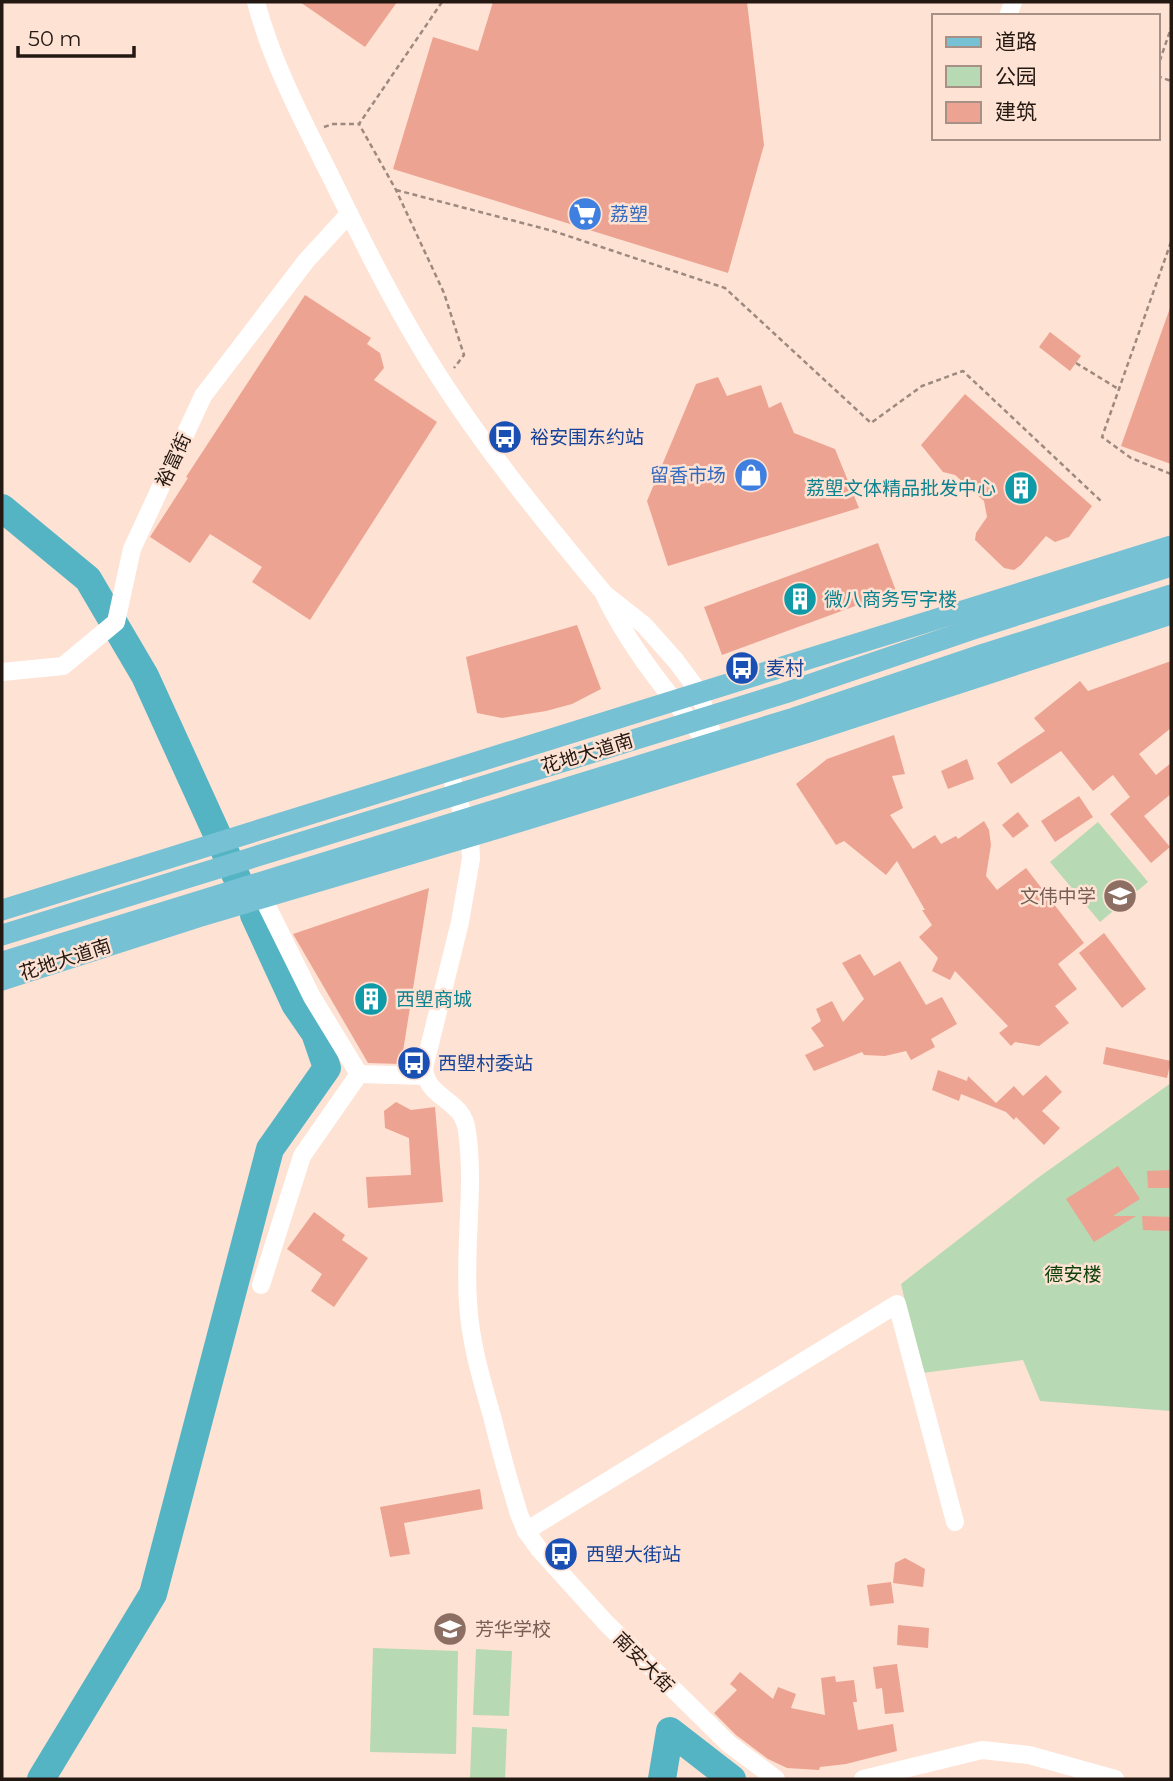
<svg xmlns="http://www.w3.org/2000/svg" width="1173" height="1781" font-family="Montserrat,'Noto Sans SC',sans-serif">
<rect width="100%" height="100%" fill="#fee2d4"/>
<g fill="#b7d9b3">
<polygon points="1098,822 1148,882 1100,922 1050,862"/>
<polygon points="1171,1083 1171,1411 1040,1401 1023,1360 922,1373 901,1284 1039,1177"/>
<polygon points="373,1648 458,1651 456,1754 370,1752"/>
<polygon points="476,1649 512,1651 509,1716 473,1715"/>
<polygon points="472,1727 507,1729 505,1779 470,1779"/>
</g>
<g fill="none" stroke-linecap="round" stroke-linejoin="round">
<g stroke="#54b4c3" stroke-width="28">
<polyline points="2,508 88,579 145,676 242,889"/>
<polyline points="41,1779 153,1594 270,1149 327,1068 315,1033 295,1004 254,915"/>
<polyline points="662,1779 670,1731 732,1779"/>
</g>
</g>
<g fill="#eda391">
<polygon points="300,2 397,2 365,47"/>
<polygon points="493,2 747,2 764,145 728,273 393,169 433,37 478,51"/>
<polygon points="305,295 371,338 367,344 380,353 384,368 374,380 437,422 310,620 252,582 262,567 210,534 190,563 150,537 188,478 186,477"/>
<polygon points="1170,308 1171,309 1171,464 1121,446"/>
<polygon points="1050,332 1081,356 1070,371 1039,347"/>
<polygon points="718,377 727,396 761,385 769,408 781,402 794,433 835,449 859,508 668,566 647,501 696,384"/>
<polygon points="965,394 1092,506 1069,537 1055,542 1046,536 1021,565 1014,570 1004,568 975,540 976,533 987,517 984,501 955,475 943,472 921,445"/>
<polygon points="878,543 896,591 722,655 704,607"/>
<polygon points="577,625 601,689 572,704 546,711 502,718 477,713 466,657"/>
<polygon points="1171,661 1171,728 1139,754 1156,775 1171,763 1171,794 1144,816 1170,847 1151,863 1110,814 1130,797 1113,775 1093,791 1061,751 1011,784 997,763 1045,731 1034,718 1080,681 1088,691"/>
<polygon points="894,735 905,774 892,776 903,808 890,815 913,849 935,835 941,844 956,836 958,839 984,821 989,830 991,845 986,876 997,890 1026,868 1084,943 1058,964 1077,989 1055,1006 1069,1023 1039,1046 1015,1042 1011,1046 999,1033 1008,1026 955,971 950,980 932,971 938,958 919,937 932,925 922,910 925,910 897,861 886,875 844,841 836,845 796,784 827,759"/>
<polygon points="967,759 974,779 948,789 941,771"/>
<polygon points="1079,796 1093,817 1055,842 1041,821"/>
<polygon points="1018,812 1029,826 1013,838 1002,825"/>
<polygon points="429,888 401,1064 368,1063 293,934"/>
<polygon points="1104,933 1146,989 1122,1008 1079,953"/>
<polygon points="860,954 874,976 900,961 926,1005 942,997 957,1024 931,1039 935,1047 911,1060 906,1051 885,1056 864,1055 862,1052 814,1071 805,1055 824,1046 811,1028 821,1021 816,1009 832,1001 843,1022 864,999 842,963"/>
<polygon points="1106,1047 1171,1061 1167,1078 1103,1064"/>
<polygon points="938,1070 967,1081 968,1076 996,1103 1014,1086 1023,1096 1046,1075 1062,1092 1042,1111 1060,1128 1044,1145 1016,1117 1014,1120 1006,1112 961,1094 959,1101 932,1090"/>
<polygon points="396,1102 411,1110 435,1107 443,1202 368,1208 366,1177 411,1175 409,1138 385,1128 384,1111"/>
<polygon points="1118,1166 1140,1199 1113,1216 1136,1216 1094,1242 1066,1199"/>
<polygon points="1170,1170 1171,1188 1148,1188 1147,1171"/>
<polygon points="314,1212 345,1235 342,1240 368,1258 334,1307 311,1291 322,1274 287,1249"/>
<polygon points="1142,1216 1171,1217 1171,1231 1143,1230"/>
<polygon points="480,1489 483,1509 404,1523 410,1554 390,1557 380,1507"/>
<polygon points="905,1558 925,1569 923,1587 893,1583 895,1563"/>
<polygon points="891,1582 894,1603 870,1606 867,1585"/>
<polygon points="898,1625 929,1628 928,1648 897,1645"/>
<polygon points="897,1664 904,1712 885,1714 882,1688 876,1689 873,1667"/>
<polygon points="740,1672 773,1699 778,1687 796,1694 791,1708 825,1715 821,1678 835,1676 836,1682 854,1680 857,1702 853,1702 858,1730 893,1724 897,1751 846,1764 820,1767 819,1770 787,1768 768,1759 736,1735 714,1713 737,1690 730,1684"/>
</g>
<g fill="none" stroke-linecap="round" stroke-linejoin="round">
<g stroke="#9e897f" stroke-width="2.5" stroke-dasharray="5 3.5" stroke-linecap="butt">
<polyline points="442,2 359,124 396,190 444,293 464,355 454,368"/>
<polyline points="1157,69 1171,28"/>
<polyline points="1157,76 1171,81"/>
<polyline points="324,127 333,124 359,124"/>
<polyline points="396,190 553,231 725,288 871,423 922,386 963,371 1102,502"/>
<polyline points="1171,242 1102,437 1131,458 1171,474"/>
<polyline points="1076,363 1120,390"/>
</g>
<g stroke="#fff" stroke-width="18">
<path d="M 256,2 C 272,63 303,121 331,177 C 359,234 387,291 420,346 C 472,433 538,514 603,592 C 631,652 676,702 716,754"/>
<polyline points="1008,16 1013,2"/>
<polyline points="606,595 644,625 676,661 699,692 711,730"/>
<polyline points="2,672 63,666 116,622 132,549 203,396 306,261 349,214"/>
<path d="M 449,770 L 470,837 L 471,859 L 460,922 L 424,1068 C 427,1100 463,1098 467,1131 C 475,1187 464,1245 468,1302 C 470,1341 481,1378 492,1416 C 500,1449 509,1482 519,1514 L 526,1531 L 539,1549 L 606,1623 L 729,1744 L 776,1779"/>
<polyline points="263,898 312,997 359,1074 425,1076"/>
<polyline points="261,1285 302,1156 359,1074"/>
<polyline points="526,1531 897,1304 955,1522"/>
<polyline points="863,1779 982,1750 1029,1755 1115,1779"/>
</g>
<g stroke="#76c1d4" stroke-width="21">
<polyline points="2,910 1171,546"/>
<polyline points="2,935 785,693 973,629 1171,566"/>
<polyline points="2,962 794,718 981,655 1171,595"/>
<polyline points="2,980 198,917 525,820 809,732 1171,614"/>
</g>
</g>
<defs>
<g id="supermarket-disc" transform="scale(1.75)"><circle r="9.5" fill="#3f7fe0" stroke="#fee2d4"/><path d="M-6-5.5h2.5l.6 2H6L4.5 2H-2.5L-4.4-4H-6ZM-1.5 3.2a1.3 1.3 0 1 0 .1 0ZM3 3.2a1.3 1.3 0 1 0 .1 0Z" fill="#fff"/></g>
<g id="bus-disc" transform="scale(1.75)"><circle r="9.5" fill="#1a4fb4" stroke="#fee2d4"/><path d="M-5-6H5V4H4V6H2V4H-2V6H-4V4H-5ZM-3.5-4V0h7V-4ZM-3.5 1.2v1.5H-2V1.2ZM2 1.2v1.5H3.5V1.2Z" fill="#fff"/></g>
<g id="shop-disc" transform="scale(1.75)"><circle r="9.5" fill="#3f7fe0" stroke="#fee2d4"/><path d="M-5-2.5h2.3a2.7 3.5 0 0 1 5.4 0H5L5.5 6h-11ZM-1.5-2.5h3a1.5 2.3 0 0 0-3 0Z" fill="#fff"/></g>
<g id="building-disc" transform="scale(1.75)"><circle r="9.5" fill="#0f9aa8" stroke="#fee2d4"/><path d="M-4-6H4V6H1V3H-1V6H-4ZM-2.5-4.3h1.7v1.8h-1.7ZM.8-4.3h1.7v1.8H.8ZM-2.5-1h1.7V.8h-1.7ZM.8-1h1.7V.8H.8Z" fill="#fff"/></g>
<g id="school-disc" transform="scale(1.75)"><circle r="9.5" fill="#8d6e63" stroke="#fee2d4"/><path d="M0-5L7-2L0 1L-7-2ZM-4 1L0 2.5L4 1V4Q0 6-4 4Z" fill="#fff"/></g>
</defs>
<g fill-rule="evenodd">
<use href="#supermarket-disc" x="585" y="214"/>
<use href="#bus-disc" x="505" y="437"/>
<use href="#shop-disc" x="751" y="475"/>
<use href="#building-disc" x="1021" y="488"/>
<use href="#building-disc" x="800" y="599"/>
<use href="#bus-disc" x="742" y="668"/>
<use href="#school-disc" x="1120" y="896"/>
<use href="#building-disc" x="371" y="999"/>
<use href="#bus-disc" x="414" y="1063"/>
<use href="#bus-disc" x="561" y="1554"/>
<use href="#school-disc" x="450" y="1629"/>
</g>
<g text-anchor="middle" stroke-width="5" stroke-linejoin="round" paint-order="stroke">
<g font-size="19" fill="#366cbe" stroke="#fee2d4" text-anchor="start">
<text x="610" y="221">荔塑</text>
<text x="726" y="482" text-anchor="end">留香市场</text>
</g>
<g font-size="19" fill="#164399" stroke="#fee2d4" text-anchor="start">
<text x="530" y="444">裕安围东约站</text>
<text x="766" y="675">麦村</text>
<text x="438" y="1070">西塱村委站</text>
<text x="586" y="1561">西塱大街站</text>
</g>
<g font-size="19" fill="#241812" stroke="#fee2d4">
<text transform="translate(173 460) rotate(-65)" y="7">裕富街</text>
<text transform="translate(587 753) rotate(-17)" y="7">花地大道南</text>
<text transform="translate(65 959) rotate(-18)" y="7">花地大道南</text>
<text transform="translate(644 1662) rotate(45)" y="7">南安大街</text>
</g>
<g font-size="19" fill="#0d838f" stroke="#fee2d4" text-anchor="start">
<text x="996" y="495" text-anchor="end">荔塱文体精品批发中心</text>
<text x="824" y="606">微八商务写字楼</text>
<text x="396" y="1006">西塱商城</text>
</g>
<g font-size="19" fill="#785e54" stroke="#fee2d4" text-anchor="end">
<text x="1096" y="903">文伟中学</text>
<text x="475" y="1636" text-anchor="start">芳华学校</text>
</g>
<g font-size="19" fill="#0e410a" stroke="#fee2d4">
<text x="1073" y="1281">德安楼</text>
</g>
</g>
<rect width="1173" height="1781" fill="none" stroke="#241812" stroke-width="7"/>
<rect x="932" y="14" width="228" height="126" fill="#fee2d4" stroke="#a79186" stroke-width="2"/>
<rect x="946" y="37" width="35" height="10" fill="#76c1d4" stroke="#a79186" stroke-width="2"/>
<text x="995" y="49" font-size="21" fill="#241812">道路</text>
<rect x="946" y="66" width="35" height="21" fill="#b7d9b3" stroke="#a79186" stroke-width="2"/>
<text x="995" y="84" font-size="21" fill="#241812">公园</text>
<rect x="946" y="102" width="35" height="21" fill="#eda391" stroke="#a79186" stroke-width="2"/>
<text x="995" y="119" font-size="21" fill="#241812">建筑</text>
<path d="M18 46v10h116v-10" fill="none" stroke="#241812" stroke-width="3.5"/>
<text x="28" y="46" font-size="21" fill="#241812" stroke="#fee2d4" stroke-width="5" paint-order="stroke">50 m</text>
</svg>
